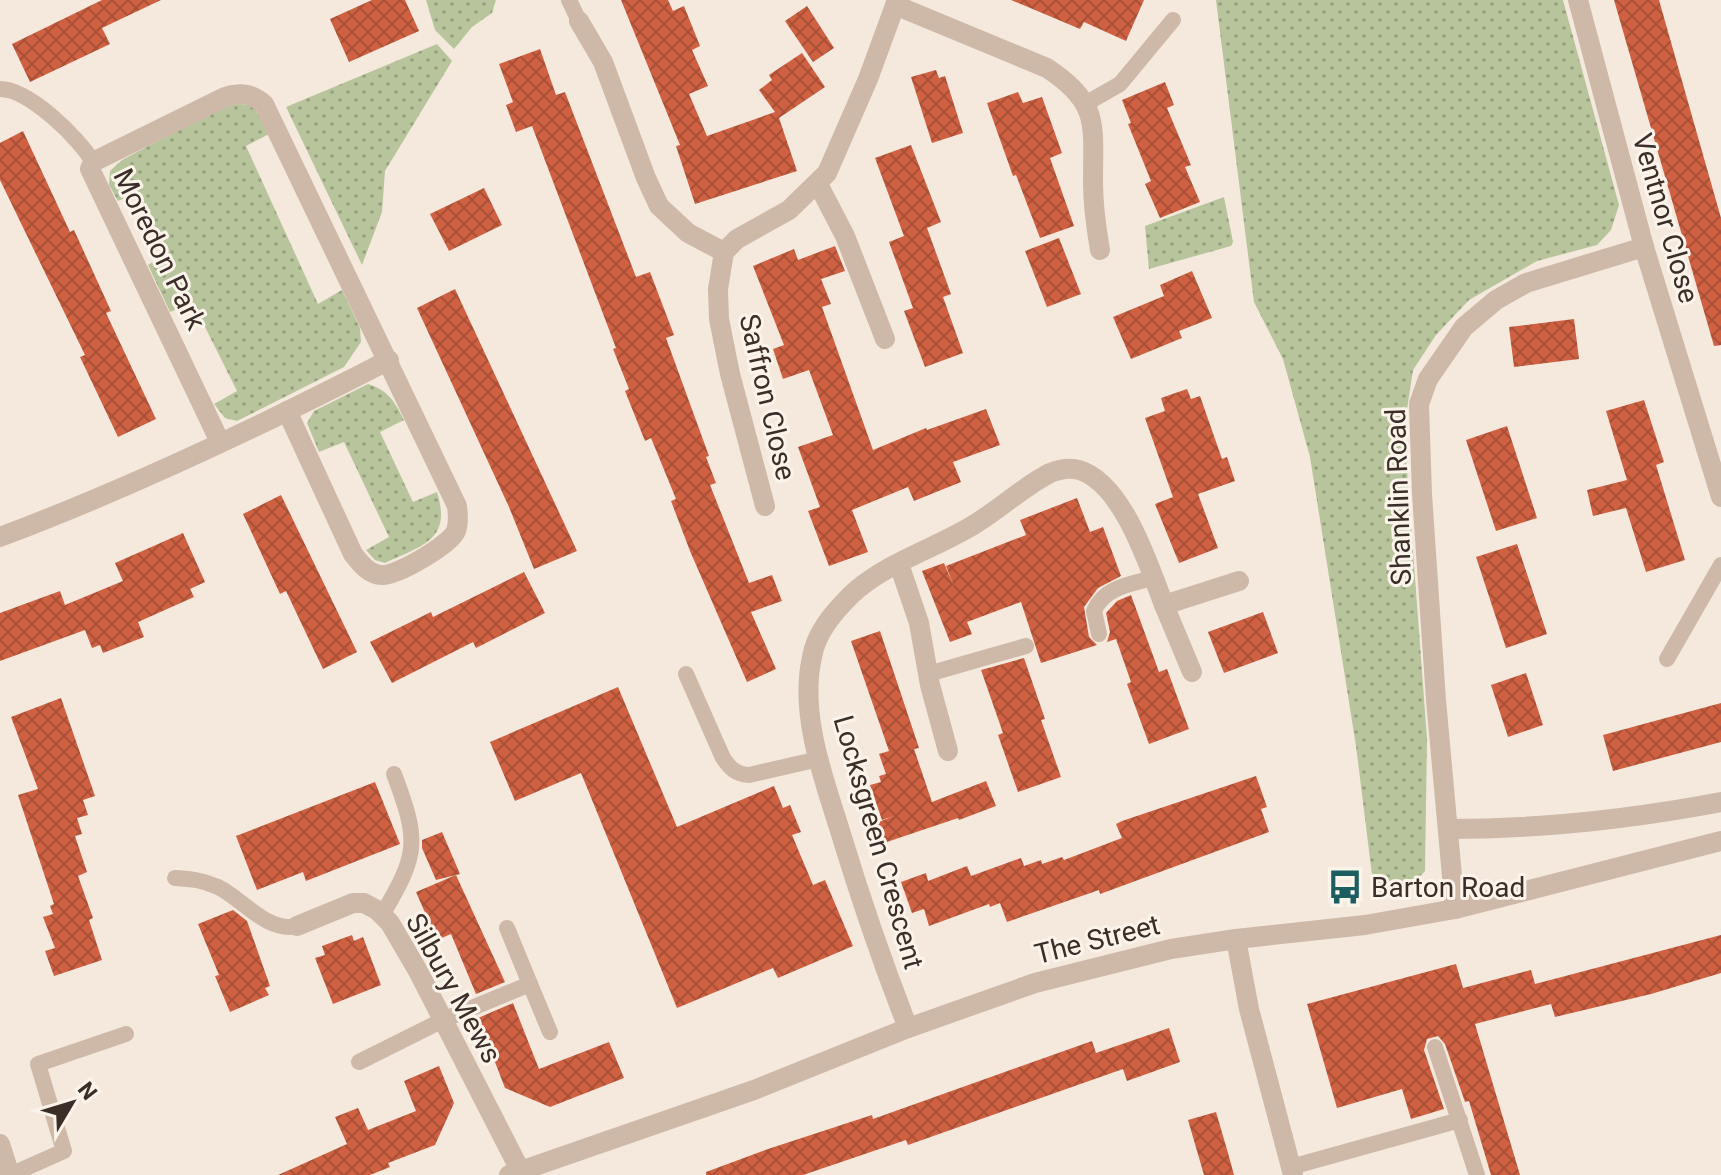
<svg xmlns="http://www.w3.org/2000/svg" width="1721" height="1175" font-family="Roboto,sans-serif">
<defs>
<pattern id="grass-dots" width="8" height="8" patternUnits="userSpaceOnUse" patternTransform="scale(2)"><rect width="8" height="8" fill="#b8c59c"/><path d="M2 2h.1M6 6h.1" fill="none" stroke="#97a07f" stroke-width="1.8" stroke-linecap="round"/></pattern>
<pattern id="building-cross-hatch" width="8" height="8" patternUnits="userSpaceOnUse" patternTransform="scale(2)"><rect width="8" height="8" fill="#cf6142"/><path d="M0 0l8 8M0 8l8-8" fill="none" stroke="#a95037"/></pattern>
</defs>
<rect width="100%" height="100%" fill="#f5e9de"/>
<g fill="url(#grass-dots)">
<polygon points="426,0 496,0 492,13 472,27 454,49 435,30"/>
<path d="M 1216,0 L 1563,0 L 1619,205 L 1611,230 L 1597,245 L 1537,261 L 1469,300 L 1436,335 L 1413,370 L 1404,429 L 1427,739 L 1425,871 C 1412,887 1396,897 1375,899 L 1356,746 L 1310,457 L 1283,359 L 1254,302 Z"/>
<polygon points="437,44 452,61 385,171 382,212 362,265 286,107"/>
<polygon points="238,104 253,105 269,134 246,146 318,304 342,290 360,328 361,342 344,367 237,421 225,418 214,404 237,391 193,303 170,312 148,265 169,252 136,193 118,201 109,185 110,171 122,160 222,107"/>
<polygon points="1224,197 1233,242 1231,246 1149,269 1145,226"/>
<path d="M 368,384 C 388,390 395,402 404,420 L 380,432 L 413,502 L 437,492 C 452,540 423,545 385,563 L 375,560 L 366,550 L 389,537 L 344,442 L 319,452 L 307,423 L 314,411 Z"/>
</g>
<g fill="url(#building-cross-hatch)">
<polygon points="102,0 161,0 102,28 110,44 30,82 12,44"/>
<polygon points="372,0 405,0 419,31 349,62 330,19"/>
<polygon points="621,0 668,0 673,11 684,6 700,46 692,50 708,86 689,94 707,136 775,112 759,90 772,80 769,75 802,53 825,87 779,118 797,171 695,204 676,146 680,145"/>
<polygon points="1011,0 1144,0 1126,41 1084,22 1080,29"/>
<polygon points="1614,0 1659,0 1721,218 1721,345 1714,346"/>
<polygon points="807,6 834,48 813,62 785,21"/>
<polygon points="540,49 556,95 565,92 636,277 650,272 674,335 666,338 709,456 706,457 716,483 710,485 749,583 772,575 782,601 751,612 776,669 747,682 690,551 671,501 676,499 651,438 645,441 625,391 629,389 613,349 616,348 532,126 516,132 506,105 513,102 499,64"/>
<polygon points="936,70 939,78 945,76 963,133 932,143 911,77"/>
<polygon points="1165,82 1174,105 1167,108 1191,165 1185,167 1200,202 1160,218 1145,184 1151,181 1128,124 1131,123 1122,100"/>
<polygon points="1018,92 1023,103 1042,97 1062,153 1050,158 1074,226 1040,238 1016,175 1013,176 987,103"/>
<polygon points="23,131 70,232 74,230 111,311 106,313 156,419 118,437 80,357 85,355 0,180 0,143"/>
<polygon points="911,145 941,222 927,228 951,294 943,297 963,353 925,367 904,311 913,308 889,242 904,236 875,158"/>
<polygon points="484,188 502,225 449,251 430,214"/>
<polygon points="1059,238 1081,294 1047,307 1025,251"/>
<polygon points="835,246 845,271 821,279 831,304 822,307 873,450 926,428 927,430 986,409 1000,445 953,462 961,482 914,501 908,487 852,510 868,552 829,566 808,511 820,507 798,447 833,435 809,370 783,379 773,349 784,345 753,266 794,249 798,260"/>
<polygon points="1192,271 1212,318 1179,331 1182,338 1131,359 1113,317 1164,296 1160,285"/>
<polygon points="455,289 577,551 534,569 509,507 417,308"/>
<polygon points="1574,319 1579,359 1514,367 1509,327"/>
<polygon points="1187,389 1191,399 1200,396 1222,459 1227,457 1235,481 1198,494 1218,548 1179,563 1155,504 1173,497 1145,418 1165,411 1161,398"/>
<polygon points="1644,400 1664,462 1656,465 1685,560 1646,572 1626,508 1593,516 1587,490 1627,480 1606,411"/>
<polygon points="1507,426 1537,518 1496,531 1466,440"/>
<polygon points="281,495 357,652 323,669 286,591 280,594 243,514"/>
<polygon points="1077,498 1090,532 1103,527 1121,576 1098,588 1084,607 1089,637 1097,645 1041,663 1021,602 967,622 972,634 950,642 922,571 944,563 954,587 946,566 1026,535 1020,520"/>
<polygon points="183,533 205,582 190,589 194,597 138,622 144,637 103,653 100,645 92,648 85,630 0,661 0,613 60,591 65,605 123,581 115,563"/>
<polygon points="1517,544 1547,634 1506,648 1476,557"/>
<polygon points="524,572 545,613 476,648 473,642 392,683 370,642 431,612 433,617"/>
<polygon points="1131,595 1159,672 1167,669 1189,729 1149,744 1127,684 1131,682 1116,639 1107,642 1110,632 1106,613 1117,601"/>
<polygon points="1263,612 1278,653 1224,673 1208,632"/>
<polygon points="880,631 919,748 914,749 932,802 986,781 996,806 959,820 958,818 878,845 871,825 894,816 882,820 870,785 881,782 879,776 886,774 879,754 889,751 851,641"/>
<polygon points="1024,658 1045,719 1041,720 1061,777 1018,792 998,735 1003,733 981,670"/>
<polygon points="1526,673 1543,725 1508,737 1491,685"/>
<polygon points="618,687 677,827 774,786 783,808 790,805 801,832 792,835 813,885 825,880 853,946 778,978 773,968 677,1008 581,773 515,801 490,742"/>
<polygon points="61,698 95,796 83,800 88,815 77,818 82,834 75,836 87,872 78,876 93,918 89,920 102,960 54,976 45,951 55,948 43,917 53,914 50,906 54,904 18,795 38,789 11,717"/>
<polygon points="1721,703 1721,742 1613,771 1603,735"/>
<polygon points="1256,776 1267,807 1261,809 1269,832 1100,894 1099,890 1007,922 1000,903 990,907 989,904 929,926 924,909 912,913 901,882 926,873 928,881 967,866 971,876 1021,858 1024,866 1041,860 1042,864 1062,857 1064,860 1122,838 1116,824 1122,821"/>
<polygon points="375,782 400,844 306,881 303,872 257,890 236,836"/>
<polygon points="442,832 460,874 436,880 422,848 422,840"/>
<polygon points="456,875 505,982 476,994 451,934 437,940 416,892"/>
<polygon points="233,910 247,921 270,986 265,988 269,995 230,1012 215,976 219,975 198,924"/>
<polygon points="352,935 354,941 363,937 381,985 333,1004 315,958 325,955 322,946"/>
<polygon points="1721,935 1721,973 1651,994 1555,1017 1551,1004 1475,1024 1520,1175 1491,1175 1469,1101 1465,1102 1445,1044 1438,1036 1427,1039 1424,1050 1444,1109 1411,1119 1402,1089 1337,1108 1307,1004 1456,964 1463,988 1531,970 1535,984"/>
<polygon points="513,1003 539,1069 609,1042 624,1078 550,1107 505,1088 478,1018"/>
<polygon points="1169,1028 1180,1062 1127,1081 1123,1069 908,1145 906,1140 803,1175 706,1175 706,1172 768,1149 872,1115 873,1119 1092,1041 1096,1053"/>
<polygon points="439,1066 454,1103 435,1145 388,1163 390,1167 370,1175 278,1175 347,1144 335,1117 358,1108 368,1130 416,1111 404,1081"/>
<polygon points="1216,1112 1228,1153 1234,1175 1204,1175 1188,1120"/>
</g>
<g fill="none" stroke-linecap="round" stroke-linejoin="round">
<g stroke="#ceb9a9" stroke-width="16">
<polyline points="569,0 579,21"/>
<path d="M 0,89 C 29,89 79,138 93,162"/>
<polyline points="1085,104 1120,84 1173,20"/>
<path d="M 1099,634 L 1094,611 C 1104,587 1131,584 1153,578"/>
<polyline points="1667,659 1721,565"/>
<path d="M 686,674 L 723,758 C 730,768 735,774 749,775 L 819,759"/>
<polyline points="928,674 1026,646"/>
<path d="M 175,878 C 191,879 203,880 218,887 C 243,899 267,933 297,926"/>
<path d="M 382,915 C 419,853 419,841 394,774"/>
<polyline points="530,984 550,1032"/>
<polyline points="1435,1047 1477,1175"/>
<polyline points="359,1062 443,1020 530,984 507,928"/>
<polyline points="1291,1167 1460,1120"/>
<polyline points="10,1175 64,1151 38,1064 126,1034"/>
</g>
<g stroke="#ceb9a9" stroke-width="20">
<polyline points="1578,0 1644,247 1721,497"/>
<path d="M 895,5 L 1047,68 C 1100,103 1093,124 1093,181 C 1093,205 1096,227 1100,250"/>
<polyline points="579,21 603,62 646,178 659,206 688,233 724,252"/>
<polyline points="818,184 845,236 885,339"/>
<polyline points="724,252 737,239 789,210 827,173 868,79 897,0"/>
<polyline points="724,252 718,289 719,319 730,374 765,506"/>
<path d="M 220,442 L 90,169 L 93,162 L 225,97 C 241,92 250,93 264,104 L 457,506 C 458,514 459,523 456,531 C 451,544 397,576 382,575 C 369,575 360,563 353,554 L 287,411"/>
<path d="M 0,537 C 133,487 263,425 389,360"/>
<polyline points="899,564 919,623 930,685 948,751"/>
<polyline points="1164,605 1192,672"/>
<path d="M 1449,829 C 1541,829 1631,819 1721,802"/>
<polyline points="1455,909 1436,700 1422,494 1419,404 1428,379 1464,327 1496,300 1526,283 1644,247"/>
<polyline points="297,926 353,903 364,903 377,910 390,923 418,971 520,1170"/>
<polyline points="1236,939 1249,1009 1293,1175"/>
<path d="M 908,1028 C 883,964 861,900 841,834 C 824,779 799,715 812,657 C 816,633 833,613 850,596 C 884,563 935,549 975,524 C 1001,508 1023,487 1050,473 C 1060,469 1069,467 1079,470 C 1123,483 1149,566 1164,605 L 1239,581"/>
</g>
<g stroke="#ceb9a9" stroke-width="20">
<polyline points="0,1144 10,1175"/>
<polyline points="509,1175 754,1090 908,1028 1035,983 1171,949 1236,939 1365,925 1455,909 1721,841"/>
</g>
</g>
<defs>
<g id="bus-bare" transform="scale(2.76)"><path d="M-5-6H5V4H4V6H2V4H-2V6H-4V4H-5ZM-3.5-4V0h7V-4ZM-3.5 1.2v1.5H-2V1.2ZM2 1.2v1.5H3.5V1.2Z" fill="#1b5d60" stroke="#fbf4eb" stroke-width="2.5" paint-order="stroke"/></g>
</defs>
<g fill-rule="evenodd">
<use href="#bus-bare" x="1345" y="887"/>
</g>
<g text-anchor="middle" stroke-width="6" stroke-linejoin="round" paint-order="stroke">
<g font-size="28" fill="#3b2e29" stroke="#fbf4eb">
<text transform="translate(1666 218) rotate(74)" y="10">Ventnor Close</text>
<text transform="translate(160 249) rotate(64)" y="10">Moredon Park</text>
<text transform="translate(768 397) rotate(77)" y="10">Saffron Close</text>
<text transform="translate(1398 497) rotate(-92)" y="10">Shanklin Road</text>
<text transform="translate(879 842) rotate(74)" y="10">Locksgreen Crescent</text>
<text transform="translate(1097 939) rotate(-14)" y="10">The Street</text>
<text transform="translate(454 988) rotate(61)" y="10">Silbury Mews</text>
</g>
<g font-size="28" fill="#3b2e29" stroke="#fbf4eb" text-anchor="start">
<text x="1371" y="897">Barton Road</text>
</g>
</g>
<g transform="translate(72 1103) rotate(52)" stroke="#fbf4eb" stroke-width="6" paint-order="stroke">
<path d="M0-6L14 30L0 20L-14 30Z" fill="#3b2e29"/>
<text y="-12" font-size="22" font-weight="bold" text-anchor="middle" fill="#3b2e29">N</text>
</g>
</svg>
